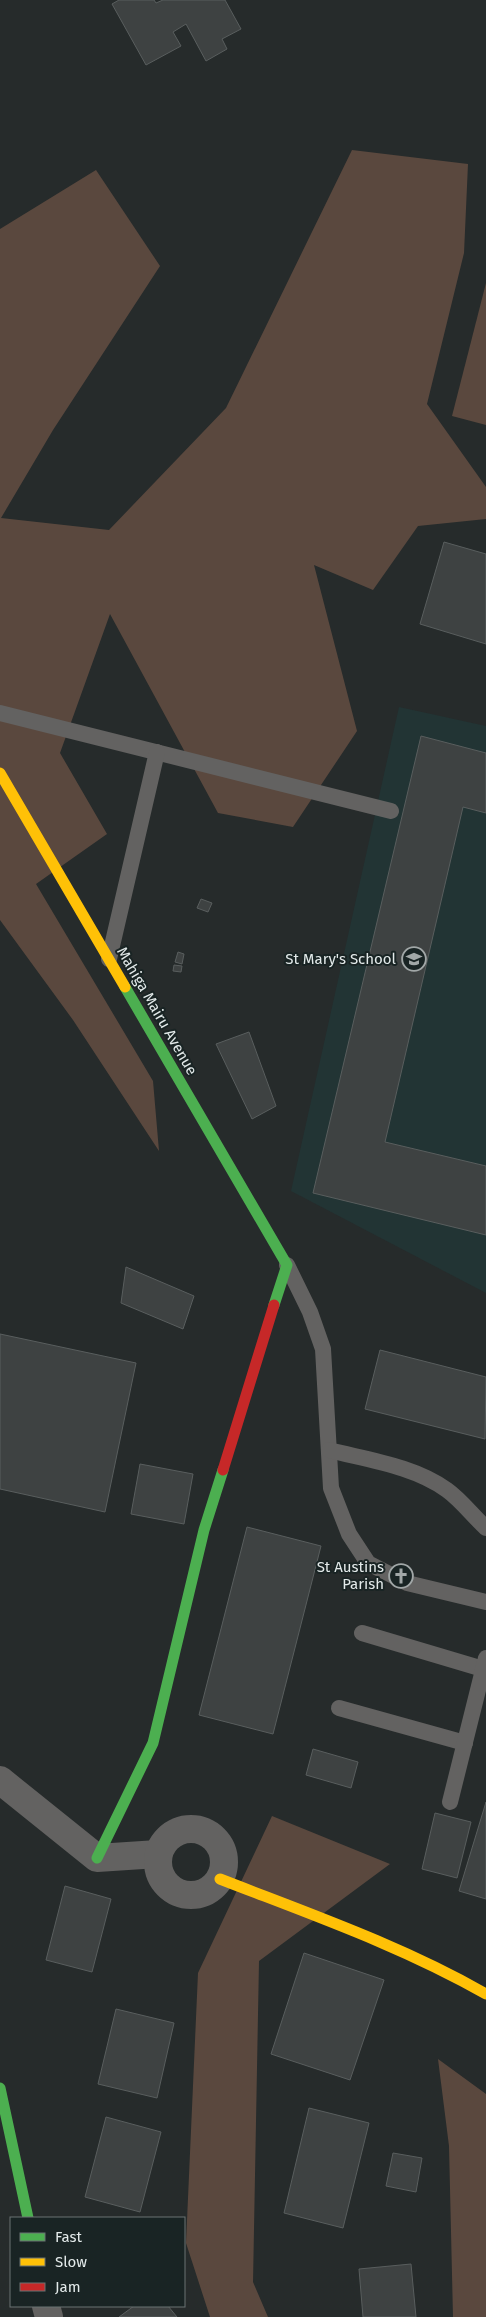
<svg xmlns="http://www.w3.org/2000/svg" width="486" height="2317" font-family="'Fira Sans',sans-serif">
<rect width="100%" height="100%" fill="#262b2b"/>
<polygon fill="#223434" points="399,707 486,726 486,1293 291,1191"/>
<g fill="#5a483e">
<polygon points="352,150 468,164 464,253 427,404 486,487 486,519 418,526 373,590 314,565 357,731 293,827 218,813 110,614 60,753 107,834 36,884 153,1081 159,1151 73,1020 0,920 0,229 96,170 160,266 53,430 1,518 109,530 226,408"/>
<polygon points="486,283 486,425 452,416"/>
<polygon points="272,1816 390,1864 259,1961 253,2282 268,2317 210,2317 186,2243 198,1973"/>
<polygon points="438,2059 486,2094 486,2317 453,2317 449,2146"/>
</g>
<g fill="#3e4242" stroke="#595e5e">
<polygon points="119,0 154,0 156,3 163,0 225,0 241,29 222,39 227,49 206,61 186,24 173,32 181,46 146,65 112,4"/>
<polygon points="444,542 486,554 486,644 420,624"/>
<polygon points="421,736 486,753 486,813 463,807 385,1142 486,1166 486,1235 313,1193"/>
<polygon points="201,899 212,903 208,912 197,908"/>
<polygon points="178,952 184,954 182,964 175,962"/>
<polygon points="174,965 182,966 181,972 173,971"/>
<polygon points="249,1032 276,1106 252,1119 216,1044"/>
<polygon points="126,1267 194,1296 183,1329 121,1303"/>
<polygon points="0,1334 136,1363 105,1512 0,1489"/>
<polygon points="380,1350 486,1377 485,1439 365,1409"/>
<polygon points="140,1464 193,1474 184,1524 131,1514"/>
<polygon points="247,1527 321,1546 273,1734 199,1715"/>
<polygon points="313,1749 358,1762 351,1788 306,1775"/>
<polygon points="486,1802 486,1899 459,1891"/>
<polygon points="435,1813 471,1822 457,1878 422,1869"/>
<polygon points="65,1886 111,1899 92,1972 46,1960"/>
<polygon points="304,1953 384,1980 350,2080 271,2054"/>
<polygon points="116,2009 174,2023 157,2098 98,2084"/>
<polygon points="309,2108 369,2123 343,2228 284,2213"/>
<polygon points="106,2117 161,2132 140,2212 85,2197"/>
<polygon points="393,2153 422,2158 416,2192 386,2186"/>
<polygon points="411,2264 416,2317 363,2317 359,2269"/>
<polygon points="134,2306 168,2306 177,2317 119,2317"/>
</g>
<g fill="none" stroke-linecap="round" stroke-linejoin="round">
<g stroke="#636261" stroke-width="16">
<polyline points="0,713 391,811"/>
<polyline points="109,959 157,752"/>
<polyline points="287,1265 310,1312 323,1349 331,1488 349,1534 368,1563 407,1583 486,1602"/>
<path d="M 329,1450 C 368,1460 414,1466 447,1490 C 461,1500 473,1516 486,1528"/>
<polyline points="362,1633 483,1669"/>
<polyline points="339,1708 465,1743"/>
<polyline points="450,1802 486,1658"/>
</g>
<g stroke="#636261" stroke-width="28">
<polyline points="0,1780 97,1858 158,1854"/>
<circle cx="191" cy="1862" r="33"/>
<polyline points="46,2306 49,2317"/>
</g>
<g stroke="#4caf50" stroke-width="11">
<polyline points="125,987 287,1265 274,1305"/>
<polyline points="97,1858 153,1743 204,1530 223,1470"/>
<polyline points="0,2088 28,2218"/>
</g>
<g stroke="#ffc107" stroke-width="11">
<polyline points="0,773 125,987"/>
<path d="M 220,1879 C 310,1914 402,1946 486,1994"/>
</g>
<polyline stroke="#c62828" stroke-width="11" points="223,1470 274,1305"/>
</g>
<defs>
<g id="school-ring" transform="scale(1.25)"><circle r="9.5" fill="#192424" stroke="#a1a7a7" stroke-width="1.5"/><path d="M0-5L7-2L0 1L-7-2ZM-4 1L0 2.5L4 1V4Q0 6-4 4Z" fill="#a1a7a7"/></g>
<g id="church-ring" transform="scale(1.25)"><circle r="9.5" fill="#192424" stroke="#a1a7a7" stroke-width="1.5"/><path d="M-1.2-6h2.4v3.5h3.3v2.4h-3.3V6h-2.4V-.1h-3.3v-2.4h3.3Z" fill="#a1a7a7"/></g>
</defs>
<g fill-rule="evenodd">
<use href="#school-ring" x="414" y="959"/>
<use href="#church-ring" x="401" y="1576"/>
</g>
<g text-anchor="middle" stroke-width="4" stroke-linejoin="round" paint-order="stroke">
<g font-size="15" fill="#e3eaea" stroke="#192424" text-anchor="end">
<text x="396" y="964">St Mary's School</text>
<text x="384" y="1572">St Austins<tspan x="384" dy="17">Parish</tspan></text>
</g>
<g font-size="15" fill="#e3eaea" stroke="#192424">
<text transform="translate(157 1011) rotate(60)" y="5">Mahiga Mairu Avenue</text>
</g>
</g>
<rect x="10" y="2217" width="175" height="90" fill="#192424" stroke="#6a7373"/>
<rect x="20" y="2233" width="25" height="8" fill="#4caf50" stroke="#6a7373"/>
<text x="55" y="2242" font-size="15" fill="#e3eaea">Fast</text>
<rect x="20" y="2258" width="25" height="8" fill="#ffc107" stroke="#6a7373"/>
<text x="55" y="2267" font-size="15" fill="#e3eaea">Slow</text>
<rect x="20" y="2283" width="25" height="8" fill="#c62828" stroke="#6a7373"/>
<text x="55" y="2292" font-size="15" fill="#e3eaea">Jam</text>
</svg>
